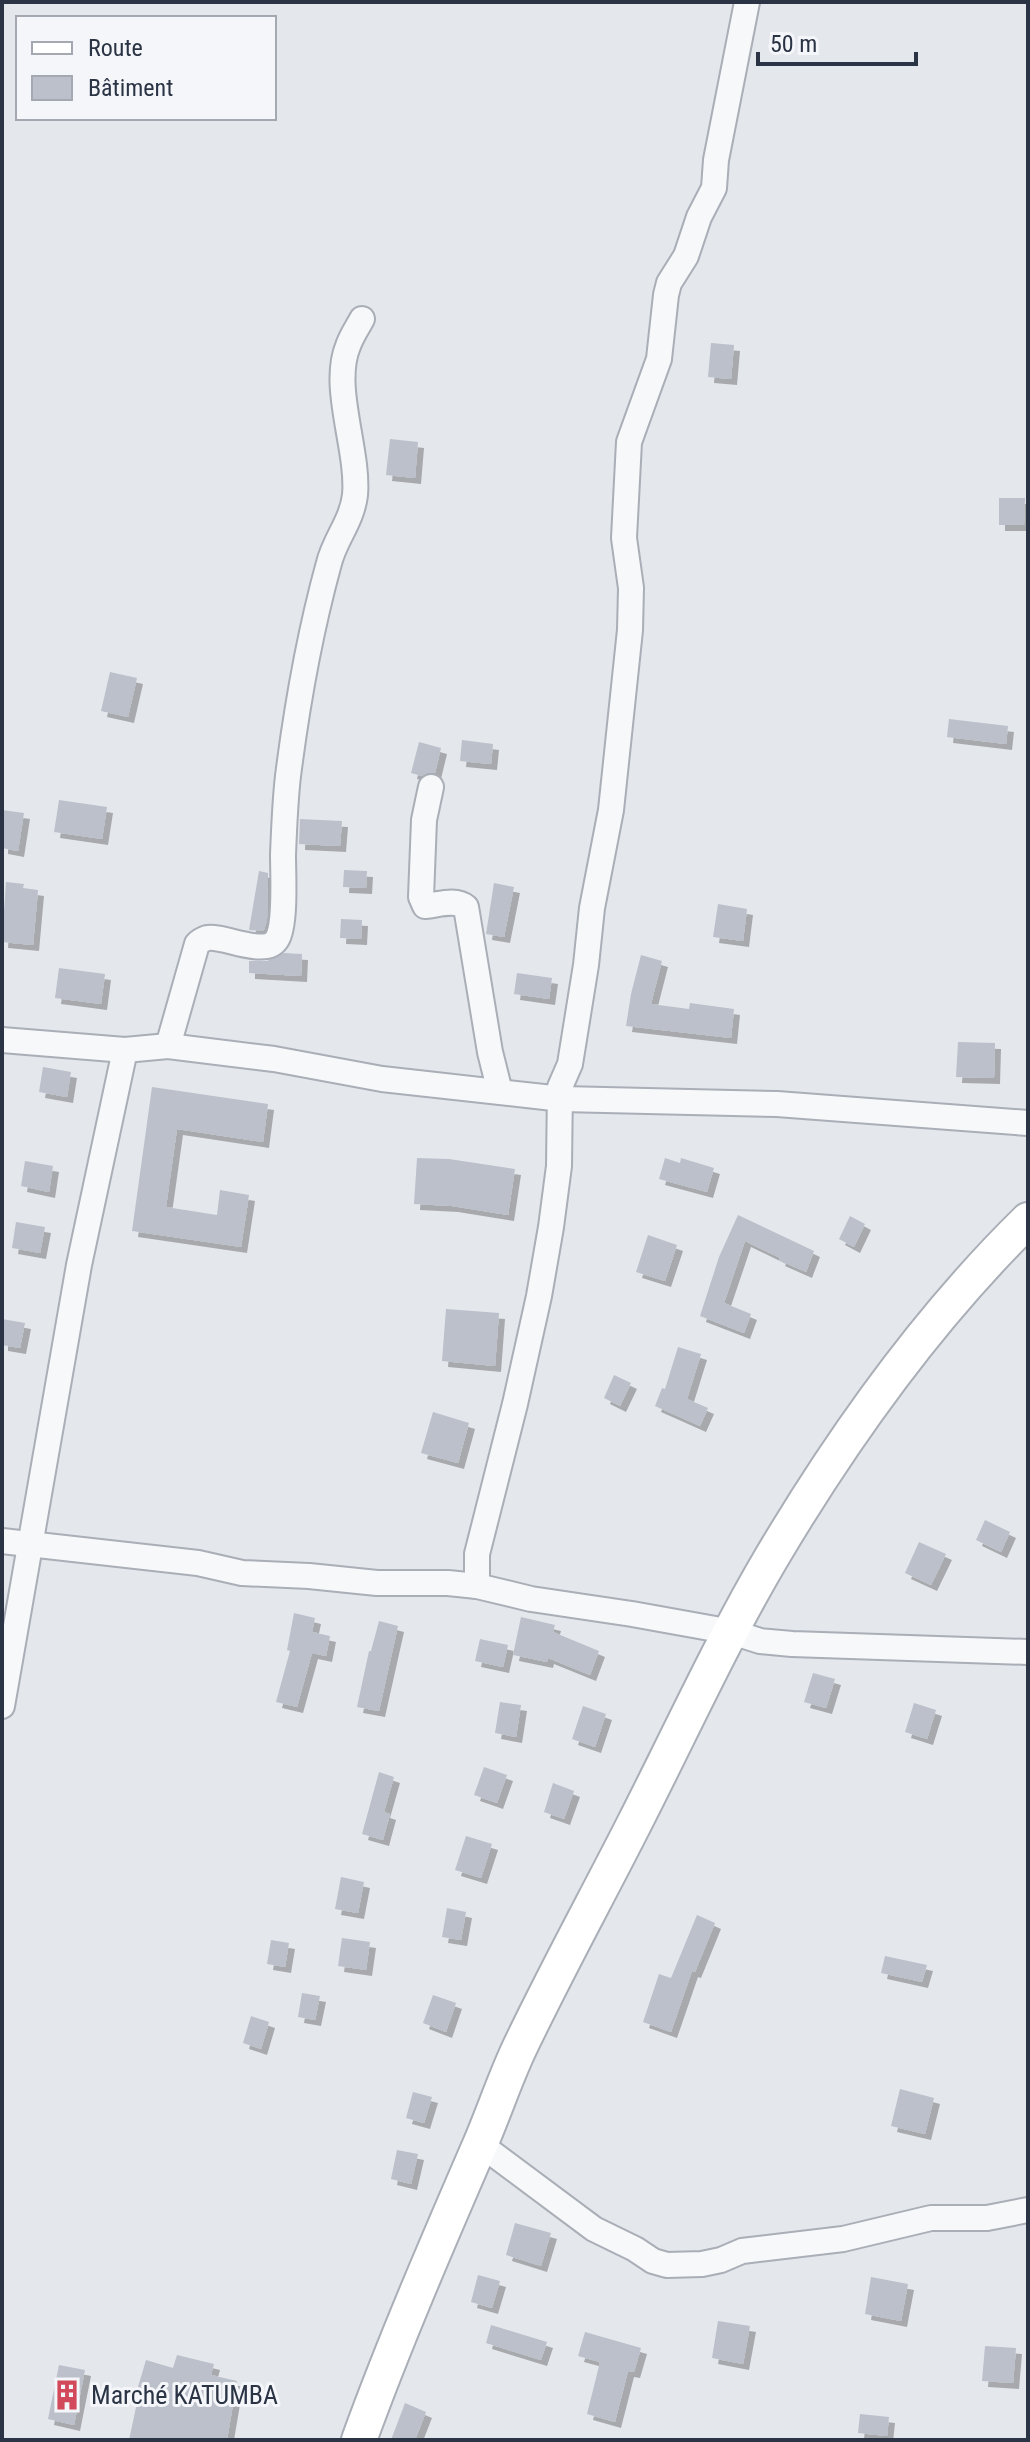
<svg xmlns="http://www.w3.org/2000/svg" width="1030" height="2442" font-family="'Roboto Condensed',sans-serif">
<defs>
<filter id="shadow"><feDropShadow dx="6" dy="6" stdDeviation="0" flood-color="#0004"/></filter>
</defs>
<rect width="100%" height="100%" fill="#e4e7ec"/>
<g fill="#bbc0ca" filter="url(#shadow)">
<polygon points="711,343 734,345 731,379 708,377"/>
<polygon points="390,439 418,442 415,478 386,475"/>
<polygon points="999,498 1025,498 1024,525 999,525"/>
<polygon points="110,672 137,678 128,717 101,711"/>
<polygon points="949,719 1008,726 1006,744 947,737"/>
<polygon points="462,740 493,744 491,764 460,761"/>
<polygon points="419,742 441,748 435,773 427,773 422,776 411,773"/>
<polygon points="59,800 107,807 102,839 54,832"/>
<polygon points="2,810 24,813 18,851 2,848"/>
<polygon points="300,819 342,821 340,846 299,844"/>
<polygon points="344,870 367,871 366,888 343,887"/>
<polygon points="259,871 268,873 267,920 264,930 262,931 249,930"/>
<polygon points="6,882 24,884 23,888 38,890 33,945 2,942"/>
<polygon points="494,883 514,887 504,937 486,934"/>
<polygon points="718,904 747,909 743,941 713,937"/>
<polygon points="341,919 362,920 361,939 340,938"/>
<polygon points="284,953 302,954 301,976 249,973 249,961 267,961"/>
<polygon points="641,955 662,961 651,1004 689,1009 690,1003 734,1009 731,1038 626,1026 631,994"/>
<polygon points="59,968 105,974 101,1004 55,998"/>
<polygon points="517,973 552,978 549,999 514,994"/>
<polygon points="958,1042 995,1043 994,1078 956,1077"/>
<polygon points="43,1067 71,1072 67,1097 39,1092"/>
<polygon points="152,1087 268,1104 263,1142 177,1129 166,1207 217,1215 220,1190 249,1195 241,1247 132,1231"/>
<polygon points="417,1158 449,1159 515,1169 508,1215 452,1206 414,1204"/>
<polygon points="665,1158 680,1163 681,1158 714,1168 707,1192 659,1179"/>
<polygon points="25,1161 53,1166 49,1192 21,1186"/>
<polygon points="738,1215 814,1251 806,1272 779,1260 780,1258 745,1241 724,1303 751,1314 744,1333 700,1316 719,1257"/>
<polygon points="850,1216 865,1224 854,1247 839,1239"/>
<polygon points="16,1222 45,1227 40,1253 12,1248"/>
<polygon points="648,1235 677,1245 665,1281 636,1272"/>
<polygon points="446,1309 499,1313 495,1366 442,1361"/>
<polygon points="2,1319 25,1323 20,1348 2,1345"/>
<polygon points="678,1347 701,1354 687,1399 708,1408 700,1426 655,1406 662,1388 665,1389"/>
<polygon points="614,1375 631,1383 620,1406 604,1398"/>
<polygon points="433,1412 469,1423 458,1463 421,1453"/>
<polygon points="985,1520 1010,1532 1001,1552 976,1540"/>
<polygon points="919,1542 946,1554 931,1585 905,1573"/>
<polygon points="294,1613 315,1618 312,1632 330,1636 326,1656 312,1653 297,1707 276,1702 290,1651 287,1650"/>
<polygon points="521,1617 555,1625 553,1632 599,1651 590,1675 548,1658 547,1662 513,1655"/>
<polygon points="379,1621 398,1626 379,1711 357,1707 369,1651 371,1651"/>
<polygon points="480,1639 508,1645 503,1667 475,1661"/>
<polygon points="813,1673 835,1679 826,1708 804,1702"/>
<polygon points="500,1702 521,1705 516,1737 495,1733"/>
<polygon points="914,1703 936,1710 927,1739 905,1732"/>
<polygon points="583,1706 606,1714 595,1747 572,1739"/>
<polygon points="484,1767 507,1775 497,1803 474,1795"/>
<polygon points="379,1772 394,1777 384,1812 390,1814 383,1840 362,1834"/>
<polygon points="553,1783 574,1791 564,1819 544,1812"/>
<polygon points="466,1836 492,1844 481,1878 455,1870"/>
<polygon points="341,1877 364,1882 358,1913 335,1909"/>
<polygon points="447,1908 466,1912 461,1940 442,1937"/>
<polygon points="697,1915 715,1923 695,1972 692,1971 671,2032 643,2022 659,1974 671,1978"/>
<polygon points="342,1938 370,1942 366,1970 338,1966"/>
<polygon points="271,1940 289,1943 285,1967 267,1964"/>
<polygon points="885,1956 927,1965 922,1982 881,1973"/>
<polygon points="302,1993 320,1996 315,2020 298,2017"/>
<polygon points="433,1995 456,2003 446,2032 423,2023"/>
<polygon points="251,2016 269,2022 261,2049 243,2043"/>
<polygon points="900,2089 934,2098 925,2134 891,2126"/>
<polygon points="413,2092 432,2097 424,2123 406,2118"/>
<polygon points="397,2150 418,2154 411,2184 391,2179"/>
<polygon points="515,2223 551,2233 541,2266 506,2255"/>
<polygon points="478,2275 500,2281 492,2308 471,2302"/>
<polygon points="871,2277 908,2284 901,2321 865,2314"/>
<polygon points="718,2321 750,2326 743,2364 712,2358"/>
<polygon points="491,2325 547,2342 541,2360 486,2343"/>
<polygon points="585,2332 641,2348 634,2372 628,2371 615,2422 587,2414 600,2362 578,2356"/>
<polygon points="985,2346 1016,2348 1013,2383 982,2381"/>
<polygon points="177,2355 214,2364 211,2375 237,2381 227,2440 129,2440 138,2398 135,2397 146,2360 173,2368"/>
<polygon points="59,2365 85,2370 74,2425 48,2419"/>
<polygon points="405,2403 426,2412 415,2440 391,2440"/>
<polygon points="860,2414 889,2417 887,2436 858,2433"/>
</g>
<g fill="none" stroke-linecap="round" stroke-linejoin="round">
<g stroke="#a9aeb7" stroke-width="28">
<g id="street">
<path d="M 431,787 L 424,820 L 421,897 L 425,906 C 438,905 455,898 466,907 L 490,1052 L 500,1092"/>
<polyline points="2,1040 125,1050 168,1046 274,1059 382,1079 562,1099 777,1104 1028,1123"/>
<path d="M 168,1046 L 197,944 C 199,942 204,939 207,938 C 224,935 266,958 277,939 C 286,924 283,874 283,855 C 284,829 285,802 288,776 C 297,705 310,632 329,563 C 335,539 352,521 355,495 C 359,450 331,387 348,346 C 351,337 357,328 362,319"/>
<polyline points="2,1541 198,1563 242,1573 309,1576 377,1583 448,1583 477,1586 531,1599 632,1614 732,1632 760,1641 792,1644 1028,1652"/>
<polyline points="477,1586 477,1554 515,1404 539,1296 551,1227 559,1166 560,1087 570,1064 586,965 592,908 611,810 630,630 631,588 624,538 629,442 659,359 666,295 669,283 686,256 699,217 714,188 716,160 747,2"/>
<polyline points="2,1706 79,1265 125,1050"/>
<polyline points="480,2144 594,2229 635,2249 653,2261 667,2265 702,2264 721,2260 742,2251 843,2239 931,2218 987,2218 1028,2210"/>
</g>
</g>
<g stroke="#a9aeb7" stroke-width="38">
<path id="secondary" d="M 359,2440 C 395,2341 437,2244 479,2147 C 493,2115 504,2081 519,2049 C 555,1973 596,1899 634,1824 C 680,1734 722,1641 773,1555 C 845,1434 927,1319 1028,1220"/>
</g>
<use href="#street" stroke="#f7f8fa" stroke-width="24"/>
<use href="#secondary" stroke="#fff" stroke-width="34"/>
</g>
<defs>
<g id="building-bare" transform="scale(2.4)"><path d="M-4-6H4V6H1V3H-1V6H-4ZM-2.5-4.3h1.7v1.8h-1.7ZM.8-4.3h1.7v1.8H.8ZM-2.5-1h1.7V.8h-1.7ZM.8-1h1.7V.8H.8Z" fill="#d1495b" stroke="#f4f6f9" stroke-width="2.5" paint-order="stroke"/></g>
</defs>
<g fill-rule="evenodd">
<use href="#building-bare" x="67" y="2395"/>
</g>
<g text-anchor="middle" stroke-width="6" stroke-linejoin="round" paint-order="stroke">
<g font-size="26" fill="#2b3445" stroke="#f4f6f9" text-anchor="start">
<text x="91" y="2404">Marché KATUMBA</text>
</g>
</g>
<rect width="1030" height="2442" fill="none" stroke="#2b3445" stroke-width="8"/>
<rect x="16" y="16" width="260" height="104" fill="#f4f6f9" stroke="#a4a8b1" stroke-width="2"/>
<rect x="32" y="42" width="40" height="12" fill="#ffffff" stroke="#a4a8b1" stroke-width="2"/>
<text x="88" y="56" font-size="24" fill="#2b3445">Route</text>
<rect x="32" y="76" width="40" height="24" fill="#bbc0ca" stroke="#a4a8b1" stroke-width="2"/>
<text x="88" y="96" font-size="24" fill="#2b3445">Bâtiment</text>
<path d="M758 52v12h158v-12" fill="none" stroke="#2b3445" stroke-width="4"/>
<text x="770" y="52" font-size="24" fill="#2b3445" stroke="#f4f6f9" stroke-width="6" paint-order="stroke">50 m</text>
</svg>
